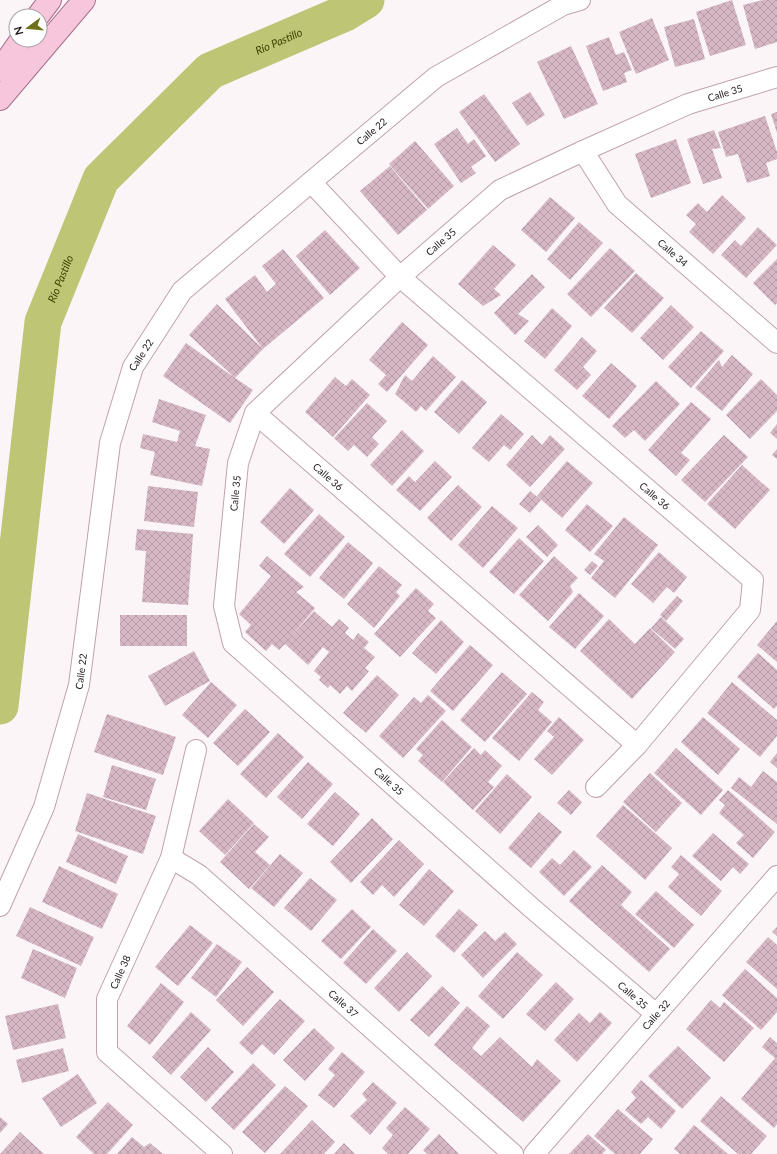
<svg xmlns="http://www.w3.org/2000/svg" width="777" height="1154" font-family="Lato,sans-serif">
<defs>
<pattern id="building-cross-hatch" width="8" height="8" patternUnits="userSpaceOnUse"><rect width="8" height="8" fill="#d6b7c4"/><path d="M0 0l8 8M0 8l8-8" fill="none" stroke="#b79ca8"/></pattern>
</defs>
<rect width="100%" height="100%" fill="#fcf5f8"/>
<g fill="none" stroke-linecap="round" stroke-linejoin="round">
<path stroke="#bec575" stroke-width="37" id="s1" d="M 0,706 L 43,322 L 101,179 L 210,71 L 345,13 L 366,0"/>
</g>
<g fill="url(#building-cross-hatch)">
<polygon points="732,0 746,45 710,56 696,12"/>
<polygon points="763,0 777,0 777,42 755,49 743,5"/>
<polygon points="652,18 669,60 636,74 619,32"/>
<polygon points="694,19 705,59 675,67 664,27"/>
<polygon points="609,37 616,55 624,52 632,70 624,73 627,82 603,91 586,46"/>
<polygon points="571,46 598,104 564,119 537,62"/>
<polygon points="530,92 545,115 527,126 512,103"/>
<polygon points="484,94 520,144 495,162 459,112"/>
<polygon points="777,112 777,133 771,114"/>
<polygon points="765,116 777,152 777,159 766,163 770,176 747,183 738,154 726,157 718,132"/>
<polygon points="457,128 468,144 474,139 486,156 471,167 476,173 461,183 434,144"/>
<polygon points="714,130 721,148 712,149 722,178 703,184 687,139"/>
<polygon points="676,139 691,183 651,198 635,154"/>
<polygon points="415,141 454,186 428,209 389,164"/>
<polygon points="390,166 427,210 398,235 360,191"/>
<polygon points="722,195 746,218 713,254 689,232 696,224 686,215 698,203 707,212"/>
<polygon points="550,197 575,218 546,252 521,230"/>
<polygon points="579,222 603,243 570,280 547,259"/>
<polygon points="758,227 777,245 746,278 721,255 735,240 741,246"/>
<polygon points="325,230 360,268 330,295 296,256"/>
<polygon points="493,245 516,265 494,289 501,295 483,306 458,284"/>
<polygon points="610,248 635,271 591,317 567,294"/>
<polygon points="283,249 324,298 263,349 235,378 253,390 230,423 163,376 186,343 235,378 189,335 217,304 263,349 225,299 255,275 267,292 276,284 262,266"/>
<polygon points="777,259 777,303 775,305 753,283"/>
<polygon points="636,273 664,298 632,333 604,308"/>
<polygon points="532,274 545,287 518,314 529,321 515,335 494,313"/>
<polygon points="671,305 694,327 663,360 640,338"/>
<polygon points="552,308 572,326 545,359 524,341"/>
<polygon points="402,322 428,345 387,392 378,384 386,375 369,360"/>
<polygon points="701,331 724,351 691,388 668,367"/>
<polygon points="582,337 597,351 583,367 591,375 577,390 554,370"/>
<polygon points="732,355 753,374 722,411 695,388 719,360 722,367"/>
<polygon points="433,356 456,377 426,411 421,406 416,412 395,394 405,375 412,381"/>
<polygon points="611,363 637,386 609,419 582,396"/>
<polygon points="335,377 346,386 352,379 370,395 333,437 305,412"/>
<polygon points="761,379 777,395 777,411 750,439 726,415"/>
<polygon points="462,380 487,402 459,434 434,412"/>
<polygon points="656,381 680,404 645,441 634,430 625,438 612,426"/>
<polygon points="159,399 206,415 195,446 210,449 202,486 150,475 155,452 140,448 143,434 177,442 180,431 152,422"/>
<polygon points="691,402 711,419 681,453 690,460 676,476 648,450"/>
<polygon points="367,403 387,421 372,437 379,444 367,457 354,445 348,451 334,438"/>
<polygon points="501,414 524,434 510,450 504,445 489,462 472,448"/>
<polygon points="777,424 777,439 770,433"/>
<polygon points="402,430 424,451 392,486 370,465"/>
<polygon points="532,435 542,445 550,435 565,449 530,487 506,465"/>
<polygon points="724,435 748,457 705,502 681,480"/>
<polygon points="777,449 777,459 772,455"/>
<polygon points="435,461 452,477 420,511 396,490 409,476 415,482"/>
<polygon points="567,461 593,483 562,518 537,496"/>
<polygon points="742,465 770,490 735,529 707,504"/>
<polygon points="458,485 482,507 451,541 427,518"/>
<polygon points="148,486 198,492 194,527 144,521"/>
<polygon points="290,488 314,510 284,544 260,522"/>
<polygon points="530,491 541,500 530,513 519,504"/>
<polygon points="587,504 613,526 590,552 565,530"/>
<polygon points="492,506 518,528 483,568 458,545"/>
<polygon points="319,514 345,537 310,577 284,554"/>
<polygon points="624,517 658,545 615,598 591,578 604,561 594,554"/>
<polygon points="538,525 558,545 547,557 526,537"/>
<polygon points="137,529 193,534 188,605 142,602 146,551 135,550"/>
<polygon points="519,538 544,561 514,594 489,572"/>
<polygon points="348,542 373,563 344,599 319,578"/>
<polygon points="659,552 687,577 674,593 667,587 653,603 631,584"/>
<polygon points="267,556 304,587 296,592 315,608 288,641 314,611 332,627 339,619 349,628 345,633 353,640 358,633 369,642 364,648 375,657 365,668 369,671 352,691 347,686 340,694 330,685 328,688 319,680 321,677 314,671 342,636 329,652 323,647 308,665 285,644 279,650 272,644 266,651 245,632 251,625 239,614 271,576 259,566"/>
<polygon points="554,556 578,578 570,586 573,592 548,621 519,595"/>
<polygon points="592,561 598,566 590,575 584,570"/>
<polygon points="379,566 402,585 396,592 400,596 374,628 347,604"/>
<polygon points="416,588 434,604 428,611 436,618 400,657 374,634"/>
<polygon points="579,593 604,616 575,649 549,627"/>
<polygon points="677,596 683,601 666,621 660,615"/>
<rect x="120" y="615" width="67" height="31"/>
<polygon points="661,617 684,639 675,649 651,628"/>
<polygon points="609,619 635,644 650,628 675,652 632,699 580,651"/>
<polygon points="441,620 464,642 436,674 412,653"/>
<polygon points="777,621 777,662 757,645"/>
<polygon points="470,645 493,665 453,711 430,691"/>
<polygon points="194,651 210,681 165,706 148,676"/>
<polygon points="758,653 777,670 777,706 774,709 737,677"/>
<polygon points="502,672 527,694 485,742 460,720"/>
<polygon points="377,675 399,695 366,733 343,713"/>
<polygon points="211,682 237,705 208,738 182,715"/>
<polygon points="732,682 777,720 777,736 760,757 707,713"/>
<polygon points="532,692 544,702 538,710 552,722 519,761 492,738"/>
<polygon points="428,695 446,711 403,758 379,736 414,697 421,703"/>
<polygon points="245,709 270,732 238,766 213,743"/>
<polygon points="107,714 176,737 163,775 94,752"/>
<polygon points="559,717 584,740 552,775 534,759 554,737 547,731"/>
<polygon points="703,717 740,749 718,775 681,742"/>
<polygon points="442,720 472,747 442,782 418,761 423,755 416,749"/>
<polygon points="278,733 304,757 266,798 240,774"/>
<polygon points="474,748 481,755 485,750 502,766 488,782 494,787 473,810 443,782"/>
<polygon points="676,748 723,790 701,815 654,773"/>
<polygon points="777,753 777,768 770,762"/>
<polygon points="308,762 333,784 302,819 277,797"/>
<polygon points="112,765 156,779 146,810 103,797"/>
<polygon points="763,771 777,782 777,824 731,788 739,777 751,787"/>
<polygon points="650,773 682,803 656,832 623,802"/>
<polygon points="507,774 532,797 500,834 475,811"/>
<polygon points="569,790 582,802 571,815 557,803"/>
<polygon points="728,790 775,832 753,858 736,843 744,835 719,813 725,805 719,800"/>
<polygon points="335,792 360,814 333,846 307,824"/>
<polygon points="87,793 156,816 143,854 75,831"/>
<polygon points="228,799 254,823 225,855 199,831"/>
<polygon points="623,805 672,848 645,880 596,836"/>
<polygon points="539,812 562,832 531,868 508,848"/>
<polygon points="372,818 393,839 351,883 330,862"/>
<polygon points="254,824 269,837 255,852 270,865 249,889 220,862"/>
<polygon points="713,833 749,864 740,874 733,867 721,881 692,856"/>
<polygon points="78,834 128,856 116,884 66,862"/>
<polygon points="399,840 424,864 394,897 382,885 373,895 360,882"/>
<polygon points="574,850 592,867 564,896 539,872 552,858 560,865"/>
<polygon points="280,854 303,873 274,907 251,888"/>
<polygon points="681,855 722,891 701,916 668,887 679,874 671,867"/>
<polygon points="602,865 632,892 621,905 670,949 649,972 569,901"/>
<polygon points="59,866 118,894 102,929 42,902"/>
<polygon points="429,869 454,891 424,926 399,905"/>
<polygon points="310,878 337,900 311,931 284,908"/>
<polygon points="656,891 694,925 674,948 635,914"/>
<polygon points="30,907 94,937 81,966 16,936"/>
<polygon points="352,909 371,927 341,959 321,941"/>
<polygon points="459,909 478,925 454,953 435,936"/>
<polygon points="190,925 213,943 178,986 155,967"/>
<polygon points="777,927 777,936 772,932"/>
<polygon points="373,929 397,951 366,984 343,963"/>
<polygon points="485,931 495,941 505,932 517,944 483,978 461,955"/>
<polygon points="768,937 777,945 777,989 746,962"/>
<polygon points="217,944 242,962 216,997 191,978"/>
<polygon points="33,949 77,968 65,998 21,978"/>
<polygon points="407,952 432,976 399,1012 374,988"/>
<polygon points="517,952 543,975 503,1019 478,996"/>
<polygon points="247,967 274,992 243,1026 216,1000"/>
<polygon points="745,969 777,998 777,1012 761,1030 722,995"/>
<polygon points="556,982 574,999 545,1031 526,1014"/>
<polygon points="161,983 184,1002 150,1045 127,1026"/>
<polygon points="442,986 460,1003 429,1037 410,1020"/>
<polygon points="280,999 305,1021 274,1055 262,1044 252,1055 239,1043"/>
<polygon points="711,1000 720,1008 724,1002 754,1028 724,1062 686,1029"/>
<polygon points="58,1004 66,1038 13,1050 5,1016"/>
<polygon points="467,1006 490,1026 472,1048 481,1056 500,1037 532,1067 537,1059 561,1081 523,1122 434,1045"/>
<polygon points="191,1012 211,1030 171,1075 152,1057"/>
<polygon points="600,1012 612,1023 577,1062 554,1040 579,1013 590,1023"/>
<polygon points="314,1028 335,1048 305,1081 283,1060"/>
<polygon points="770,1037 777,1043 777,1124 774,1128 741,1099 775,1058 762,1047"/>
<polygon points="678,1046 711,1078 682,1109 648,1076"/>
<polygon points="208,1047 234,1072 206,1102 180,1077"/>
<polygon points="63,1048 69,1071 22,1083 16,1060"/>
<polygon points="342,1052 365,1072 334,1108 318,1095 335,1075 328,1069"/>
<polygon points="253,1063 276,1085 234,1130 211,1108"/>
<polygon points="78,1074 97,1103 61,1127 42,1098"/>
<polygon points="641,1080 676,1111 661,1129 648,1117 641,1124 625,1110 636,1098 631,1092"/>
<polygon points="373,1082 397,1103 370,1135 350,1116 367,1100 362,1094"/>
<polygon points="285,1086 308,1106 265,1153 242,1132"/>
<polygon points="721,1096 767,1136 751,1154 738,1154 700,1121"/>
<polygon points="108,1102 133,1125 107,1154 94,1154 76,1137"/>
<polygon points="405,1107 430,1129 408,1154 388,1154 382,1148 393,1135 386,1128"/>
<polygon points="618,1109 653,1139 640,1154 615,1154 594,1136"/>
<polygon points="0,1117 8,1124 0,1133"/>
<polygon points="312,1120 335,1142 324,1154 280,1154"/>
<polygon points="694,1125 728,1154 680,1154 674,1149"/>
<polygon points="20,1132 44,1154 0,1154"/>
<polygon points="439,1134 459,1154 427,1154 423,1150"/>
<polygon points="588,1134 606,1150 602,1154 569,1154"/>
<polygon points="132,1137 144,1147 150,1143 163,1154 117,1154"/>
<polygon points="344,1143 355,1154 334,1154"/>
</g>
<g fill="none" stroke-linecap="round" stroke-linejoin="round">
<g stroke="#bfa2ae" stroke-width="22">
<g id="minor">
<path id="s2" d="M 583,151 L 617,204 L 777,343"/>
<path id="s3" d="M 311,182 L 400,277 L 753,580 L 750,610 L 637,745 L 596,787"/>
<path id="s4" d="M 255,413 L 637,745"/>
<polyline points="196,750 171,858 107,999 107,1052 222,1154"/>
<path id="s5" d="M 171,858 L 199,875 L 513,1154"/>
<path id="s6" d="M 0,906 L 44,807 L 79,685 L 110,443 L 133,367 L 182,291 L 311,182 L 436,77 L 563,5 L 580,0"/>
<path id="s7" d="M 656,1014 L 534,910 L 233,643 L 224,606 L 238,463 L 255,413 L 400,277 L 500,190 L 583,151 L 688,104 L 777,77"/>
<path id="s8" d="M 534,1154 L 777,876"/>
</g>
</g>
<g stroke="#a76f89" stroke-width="24">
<g id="major">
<polyline points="38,16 50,0"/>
<polyline points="0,70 21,40"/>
<polyline points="0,99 84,0"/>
</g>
</g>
<use href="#minor" stroke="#fff" stroke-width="20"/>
<use href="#major" stroke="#f6c6dc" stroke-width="22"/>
</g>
<g text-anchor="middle" stroke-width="3" stroke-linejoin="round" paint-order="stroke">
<g font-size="10" fill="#1f1519" stroke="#fff">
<text dy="4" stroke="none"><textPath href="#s7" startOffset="1374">Calle 35</textPath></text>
<text dy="4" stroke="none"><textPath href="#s6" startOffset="897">Calle 22</textPath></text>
<text dy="4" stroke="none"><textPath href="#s7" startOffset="1050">Calle 35</textPath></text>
<text dy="4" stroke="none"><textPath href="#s2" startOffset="137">Calle 34</textPath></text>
<text dy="4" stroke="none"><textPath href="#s6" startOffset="573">Calle 22</textPath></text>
<text dy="4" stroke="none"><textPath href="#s4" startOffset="97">Calle 36</textPath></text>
<text dy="4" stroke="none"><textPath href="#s7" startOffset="714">Calle 35</textPath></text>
<text dy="4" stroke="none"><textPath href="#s3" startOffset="466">Calle 36</textPath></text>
<text dy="4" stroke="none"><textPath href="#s6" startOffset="249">Calle 22</textPath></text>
<text transform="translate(389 781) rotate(42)" y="4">Calle 35</text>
<text transform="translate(120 972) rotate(-66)" y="4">Calle 38</text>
<text transform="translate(633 995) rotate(41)" y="4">Calle 35</text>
<text dy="4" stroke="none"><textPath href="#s5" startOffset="226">Calle 37</textPath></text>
<text dy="4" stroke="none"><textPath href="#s8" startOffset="185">Calle 32</textPath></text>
</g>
<g font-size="11" font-style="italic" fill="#3f4101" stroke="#fff">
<text dy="4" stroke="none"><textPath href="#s1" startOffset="769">Río Pastillo</textPath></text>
<text dy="4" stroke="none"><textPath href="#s1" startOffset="433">Río Pastillo</textPath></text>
</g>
</g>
<g transform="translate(28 28) rotate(254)"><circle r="19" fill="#ffffff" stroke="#a5a1a3"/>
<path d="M0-3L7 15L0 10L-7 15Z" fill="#6d7218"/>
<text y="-6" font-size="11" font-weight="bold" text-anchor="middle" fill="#1f1519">N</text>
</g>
</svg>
